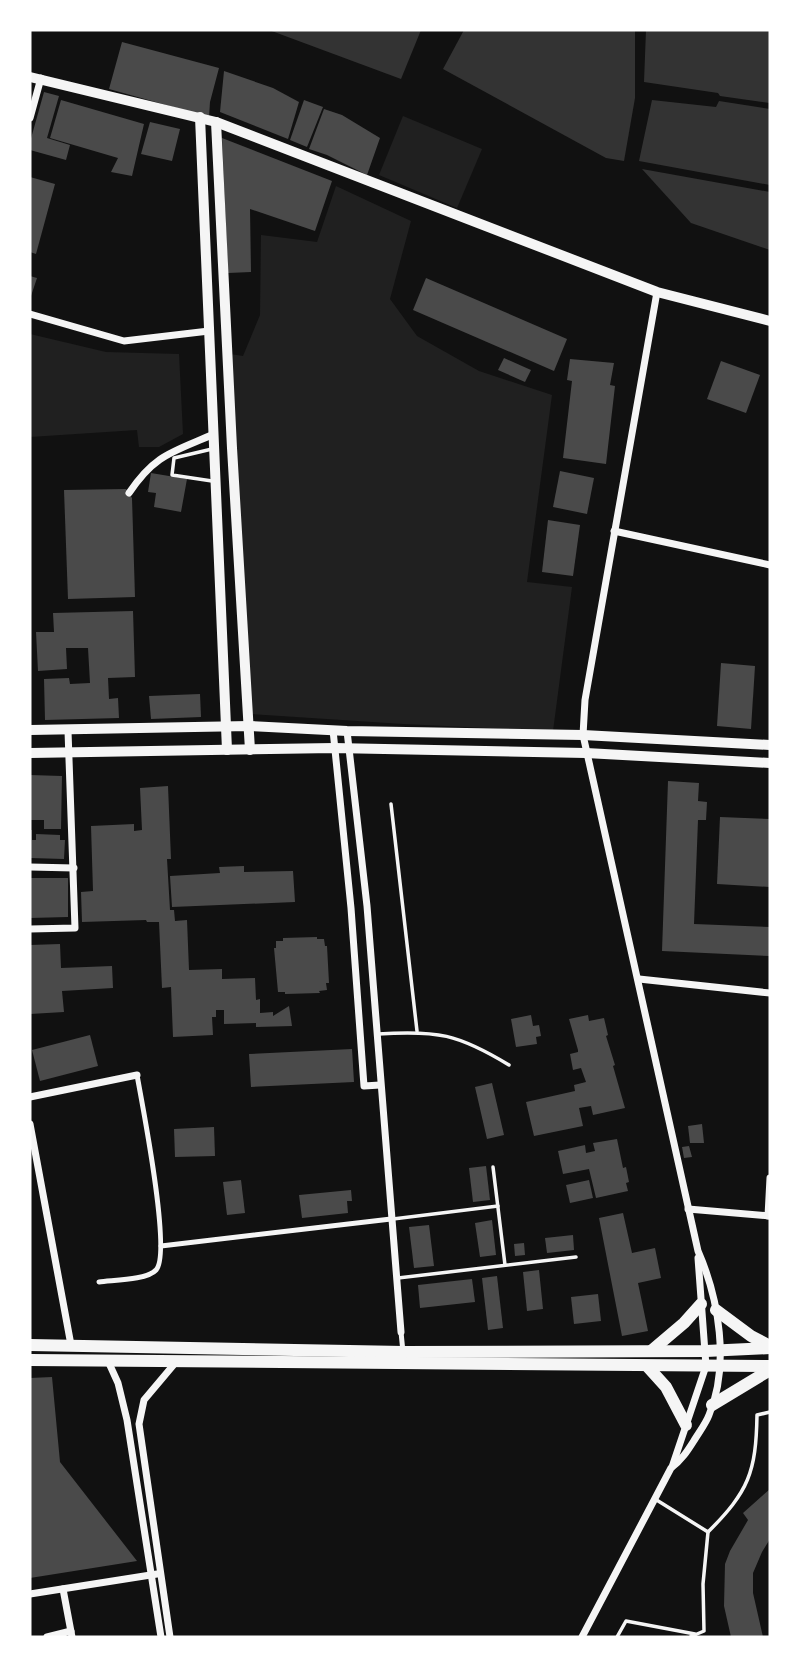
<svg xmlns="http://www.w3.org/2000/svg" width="800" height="1667" font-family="Poppins,sans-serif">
<rect width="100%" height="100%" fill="#111"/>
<g fill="#202020">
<polygon points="403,116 482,149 457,208 379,175"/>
<polygon points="336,186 411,221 390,299 417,336 479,371 552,395 527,582 572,587 553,731 403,724 252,714 230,354 243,356 260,315 261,235 317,242"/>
<polygon points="30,334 106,352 179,354 183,434 159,447 139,447 137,430 30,437"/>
</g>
<g fill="#333">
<polygon points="269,30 421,30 401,79"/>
<polygon points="464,30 635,30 635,98 624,161 606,158 443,69"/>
<polygon points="646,30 770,30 770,103 720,96 718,93 644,82"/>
<polygon points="652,100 716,107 719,101 770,109 770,185 639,161"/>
<polygon points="642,169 770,192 770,250 691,223"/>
</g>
<g fill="#4a4a4a">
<polygon points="122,42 219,68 210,102 209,117 109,89"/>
<polygon points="224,71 273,88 299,102 288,139 220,112"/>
<polygon points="44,92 59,96 47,138 70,145 66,160 30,150 30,142"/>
<polygon points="61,100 144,124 132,176 111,172 118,158 50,138"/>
<polygon points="304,100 323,107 307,147 290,140"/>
<polygon points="324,109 342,115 380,138 367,175 327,155 309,149"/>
<polygon points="150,122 180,129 172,161 141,154"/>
<polygon points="222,138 332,181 315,231 250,209 251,272 228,273"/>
<polygon points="30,177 55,184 36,254 30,252"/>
<polygon points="30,276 37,278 30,299"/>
<polygon points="426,278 567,339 554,371 413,310"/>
<polygon points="504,358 531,370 525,382 498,370"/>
<polygon points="570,359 614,363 610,385 615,386 606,464 563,458 572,381 567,380"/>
<polygon points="721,361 760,375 746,413 707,399"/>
<polygon points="560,471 594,478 587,514 553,507"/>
<polygon points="151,473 187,479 181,512 154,507 156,493 148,492"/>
<polygon points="126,489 132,498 135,597 68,599 64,490"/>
<polygon points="548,520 580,525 573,576 542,572"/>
<polygon points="133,611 135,677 108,678 109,699 118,698 119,718 45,720 44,679 69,678 70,684 90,683 88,648 66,648 67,669 38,671 36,632 54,632 53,613"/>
<polygon points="721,663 755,666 751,729 717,726"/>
<polygon points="200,694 201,717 151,719 149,696"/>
<polygon points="30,775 62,776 61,829 44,829 44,820 31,820"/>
<polygon points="668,781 699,783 698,801 707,802 706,820 698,820 694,924 770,927 770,956 662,951"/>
<polygon points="168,786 171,859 167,859 170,910 174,910 175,921 187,920 189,970 222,969 222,979 255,978 256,1000 260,999 260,1013 273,1012 273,1016 289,1006 292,1026 256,1027 256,1023 224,1024 224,1010 216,1010 216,1017 212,1017 213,1035 173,1037 171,987 162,988 159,922 147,922 146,920 82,922 81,892 93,891 91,826 134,824 134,831 142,830 140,788"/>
<polygon points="720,817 770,819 770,887 717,884"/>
<polygon points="30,830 32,830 32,840 36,840 36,834 60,835 60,840 65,840 64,859 30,858"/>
<polygon points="244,866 244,872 293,871 295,902 172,907 170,876 220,873 219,867"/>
<polygon points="30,878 68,878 68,917 30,918"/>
<polygon points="317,937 317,939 324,939 325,946 327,946 329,983 326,983 327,990 319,991 320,993 285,994 285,992 278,992 274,948 276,948 276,941 283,941 283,938"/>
<polygon points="60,944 61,968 112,966 113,988 62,991 64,1012 30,1014 30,945"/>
<polygon points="531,1015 533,1026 539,1025 541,1036 536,1037 537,1044 516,1047 511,1019"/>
<polygon points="588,1015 589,1021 604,1018 608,1035 606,1036 615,1065 613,1066 625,1108 593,1115 591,1106 579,1108 583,1126 534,1136 526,1102 575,1091 574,1085 586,1082 581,1068 573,1070 570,1054 578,1052 578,1050 569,1019"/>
<polygon points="90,1035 98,1066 40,1081 32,1050"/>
<polygon points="352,1049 354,1082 251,1087 249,1054"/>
<polygon points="492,1083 504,1135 487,1139 475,1087"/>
<polygon points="702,1124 704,1143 690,1143 688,1126"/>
<polygon points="214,1127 215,1156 175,1157 174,1129"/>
<polygon points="617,1139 623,1168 626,1167 629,1182 626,1183 628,1191 596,1198 589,1169 563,1174 558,1151 585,1145 586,1153 595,1151 593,1143"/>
<polygon points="689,1146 692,1157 684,1158 682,1147"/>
<polygon points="486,1166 490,1200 473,1202 469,1168"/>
<polygon points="241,1180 245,1213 227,1215 223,1182"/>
<polygon points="589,1180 593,1198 570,1203 566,1185"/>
<polygon points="351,1190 352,1201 347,1201 348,1213 302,1218 299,1195"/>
<polygon points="623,1213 632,1253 655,1248 661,1278 638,1283 648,1331 622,1336 599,1218"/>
<polygon points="492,1220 496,1255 480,1257 475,1223"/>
<polygon points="429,1225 434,1266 414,1268 409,1227"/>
<polygon points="573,1235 574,1250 547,1253 545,1238"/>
<polygon points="524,1243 525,1255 515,1256 514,1244"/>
<polygon points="539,1270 543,1309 527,1311 523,1272"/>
<polygon points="497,1276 503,1328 488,1330 482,1278"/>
<polygon points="472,1279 475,1302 420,1308 418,1285"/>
<polygon points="598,1294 601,1321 574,1324 571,1297"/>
<polygon points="52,1377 60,1462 137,1561 30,1578 30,1378"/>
<polygon points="770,1489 770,1539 762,1552 753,1573 753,1593 763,1637 731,1637 724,1606 725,1564 730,1551 748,1520 743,1513"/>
</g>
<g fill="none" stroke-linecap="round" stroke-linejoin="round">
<g stroke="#f5f5f5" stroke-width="3.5">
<polyline points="212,481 172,475 174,458 212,449"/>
<polyline points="391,804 417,1031"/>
<path d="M 378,1034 C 437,1030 458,1034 509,1065"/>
<polyline points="493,1167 505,1265"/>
<polyline points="393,1219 498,1206"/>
<polyline points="398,1278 576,1257"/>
<path d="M 655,1499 L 708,1532 C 749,1491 756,1472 757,1415 L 770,1412"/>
<polyline points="617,1637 626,1621 695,1634"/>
<polyline points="690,1637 704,1631 703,1584 708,1532"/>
</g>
<g stroke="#f5f5f5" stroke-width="5">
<polyline points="161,1246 391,1219"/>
<path d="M 99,1282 C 113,1280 147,1280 156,1270 C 172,1254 142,1103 137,1075"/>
<polyline points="401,1332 403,1352"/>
</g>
<g stroke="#f5f5f5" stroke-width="7">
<polyline points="30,118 41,78"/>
<polyline points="30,314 124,341 209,331"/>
<path d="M 129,493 C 155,454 173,452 214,434"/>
<polyline points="614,531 770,565"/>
<polyline points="333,730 351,908 364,1086 380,1085"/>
<polyline points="347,731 367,906 401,1332"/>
<polyline points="30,867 74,868"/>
<polyline points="30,929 75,928 68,731"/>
<polyline points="639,979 770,993"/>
<polyline points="30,1097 137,1075"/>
<polyline points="30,1124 71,1345"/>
<polyline points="688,1209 770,1216"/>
<polyline points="768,1216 770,1178"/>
<polyline points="108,1361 118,1383 127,1420 161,1637"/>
<polyline points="672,1467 706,1366 698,1258"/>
<polyline points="63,1589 72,1637"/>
<polyline points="30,1594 157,1574"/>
<polyline points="47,1637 71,1631"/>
<polyline points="170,1637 139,1424 144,1400 176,1362"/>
<path d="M 582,1637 L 671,1468 C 682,1460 688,1450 695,1439 C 700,1431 706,1423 709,1415 C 730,1365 719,1299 698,1251 L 583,735 L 585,700 L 657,292"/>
</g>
<g stroke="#f5f5f5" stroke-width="10">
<polyline points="30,77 216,122 657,292 770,321"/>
<polyline points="200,117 227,750"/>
<polyline points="216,122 232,448 250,750"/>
<polyline points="30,730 249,726 347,731 583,735 770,745"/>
<polyline points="30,753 334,748 586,753 770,763"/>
</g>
<g stroke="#f5f5f5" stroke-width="12">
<polyline points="716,1310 751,1336 770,1346"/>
<polyline points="30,1345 403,1352 706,1351 770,1348"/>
<polyline points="651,1351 684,1323 701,1304"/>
<polyline points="30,1360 770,1366"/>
<polyline points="647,1366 666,1387 686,1425"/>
<polyline points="712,1405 770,1370"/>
</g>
</g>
<rect width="800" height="1667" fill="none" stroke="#ffffff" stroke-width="63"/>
</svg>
